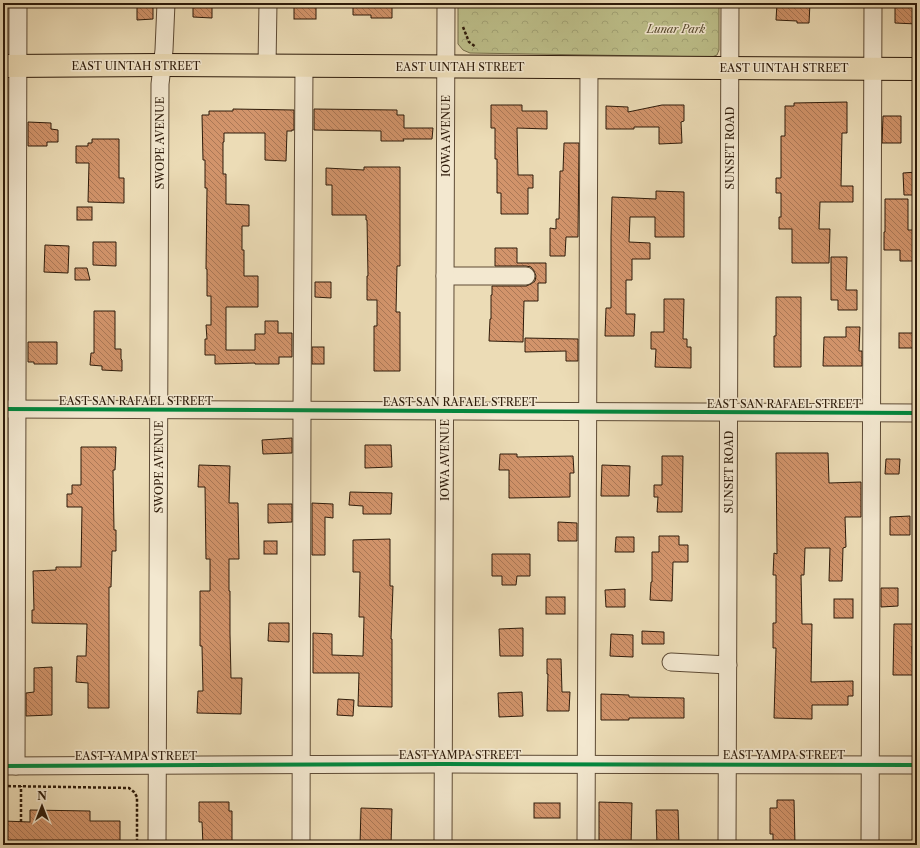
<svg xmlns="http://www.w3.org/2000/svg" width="920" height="848" font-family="'Libre Caslon Text',serif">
<defs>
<pattern id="park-crowns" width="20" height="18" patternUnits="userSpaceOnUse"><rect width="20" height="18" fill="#bdbf8a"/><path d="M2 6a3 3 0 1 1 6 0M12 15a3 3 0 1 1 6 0" fill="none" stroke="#a3a476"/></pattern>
<pattern id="building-back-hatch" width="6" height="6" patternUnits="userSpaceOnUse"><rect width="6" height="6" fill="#d2946b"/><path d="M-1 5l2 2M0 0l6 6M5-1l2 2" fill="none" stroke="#ab7856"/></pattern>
</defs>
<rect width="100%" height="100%" fill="#ecdcb6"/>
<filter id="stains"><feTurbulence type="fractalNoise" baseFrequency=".005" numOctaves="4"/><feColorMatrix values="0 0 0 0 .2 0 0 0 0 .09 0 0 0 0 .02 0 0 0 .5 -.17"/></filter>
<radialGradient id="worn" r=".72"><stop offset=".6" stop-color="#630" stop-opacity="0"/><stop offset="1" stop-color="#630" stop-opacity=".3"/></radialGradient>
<polygon fill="url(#park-crowns)" stroke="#766d4a" points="458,3 719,3 719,50 717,55 712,57 470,53 463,50 458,44"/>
<g fill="url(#building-back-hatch)" stroke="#2e1b0a">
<polygon points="137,3 153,3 153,19 137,20"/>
<polygon points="193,3 212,3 212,18 193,17"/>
<rect x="294" y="3" width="22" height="16"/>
<polygon points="353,3 392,3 392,18 371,18 371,15 353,15"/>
<polygon points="777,3 810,3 809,23 797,23 797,21 776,20"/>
<polygon points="895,3 917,3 917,24 895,23"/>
<polygon points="847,102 847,133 842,133 841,186 853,186 853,202 820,202 819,229 830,229 829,263 792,263 792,229 779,229 779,217 781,217 781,193 776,193 776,178 781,178 781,136 785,136 785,106 794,106 794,103"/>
<polygon points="491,105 522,105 522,111 547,111 547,129 517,128 518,175 533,175 533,188 528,188 528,214 501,214 501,193 497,193 497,159 495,159 495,128 491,128"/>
<polygon points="662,105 684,105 684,121 681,122 682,143 659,144 659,127 634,127 634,129 606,129 606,106 628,107 628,112"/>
<polygon points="233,109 294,110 294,130 292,130 292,131 287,131 286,161 265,160 265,133 224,133 224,142 223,142 223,174 226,174 226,204 249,205 249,226 242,226 242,250 244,250 244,276 258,276 258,307 226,307 226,350 255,350 255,334 265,334 265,321 278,321 278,333 292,333 292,357 279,357 279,364 255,364 255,363 215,364 215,355 205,355 205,339 207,339 206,325 211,325 211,296 207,296 207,269 206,269 207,188 205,188 205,160 203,160 202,115 209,115 209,111 233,111"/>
<polygon points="314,109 397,110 397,115 404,115 404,128 433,128 432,139 403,139 404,141 381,141 381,131 314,130"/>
<polygon points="883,116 901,116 901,143 882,143"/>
<polygon points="28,122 51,123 51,129 58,130 58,142 47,142 47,146 28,146"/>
<polygon points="92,139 119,139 119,178 124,178 124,203 88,202 89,163 76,163 76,146 88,146 88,143 92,143"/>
<polygon points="564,143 579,143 578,237 566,237 565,256 550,256 550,228 556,229 556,219 559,219 560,171 563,171"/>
<polygon points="364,167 400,167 400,266 397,266 396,312 400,312 400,371 374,371 374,326 377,326 377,300 367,300 367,276 368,276 367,220 366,220 366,215 332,215 332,185 326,185 326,168 364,170"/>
<polygon points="917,172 917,195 904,195 903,173"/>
<polygon points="656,191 684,192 684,237 655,237 655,217 630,217 629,242 650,243 650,259 632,259 632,280 626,280 626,314 635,314 634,336 605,336 606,308 611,308 611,237 612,197 656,199"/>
<polygon points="885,199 908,199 908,230 917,230 917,261 900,261 900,250 884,250 884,232 885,232"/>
<rect x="77" y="207" width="15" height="13"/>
<polygon points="93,242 116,242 116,266 93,265"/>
<polygon points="45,245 69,246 68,273 44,272"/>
<polygon points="495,248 517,248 517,263 546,263 546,283 538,283 538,301 524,301 523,342 489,341 490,319 491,319 491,295 492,295 492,286 526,286 531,284 535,281 536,276 534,271 531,267 526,266 495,266"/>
<polygon points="831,257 847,257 846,290 857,290 857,310 838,310 838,300 831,300"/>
<polygon points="75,268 87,268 90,280 75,280"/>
<polygon points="315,282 331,282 331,298 315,297"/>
<polygon points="776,297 801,297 801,367 774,367 774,336 776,336"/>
<polygon points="664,299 684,299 683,339 687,339 687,347 691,347 691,368 655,367 656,349 651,349 651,332 664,332"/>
<polygon points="94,311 115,311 115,349 121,349 121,359 122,360 122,371 102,370 102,366 90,365 91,353 94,353"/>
<polygon points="846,327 860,327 859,351 862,351 862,366 823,366 824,337 846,337"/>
<rect x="899" y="333" width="17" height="15"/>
<polygon points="525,338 578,339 578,361 566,361 566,351 525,352"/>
<polygon points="28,342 57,342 57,364 34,364 34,362 28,362"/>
<rect x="312" y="347" width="12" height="17"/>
<polygon points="292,438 292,453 263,454 262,440"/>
<polygon points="365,445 391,445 392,467 365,468"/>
<polygon points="81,447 116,447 115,470 113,470 114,530 116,530 116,551 112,551 111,587 109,587 109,708 88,708 88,683 76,682 77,656 86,656 87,624 32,623 32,610 34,610 33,571 56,570 56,567 81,567 82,507 67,507 67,494 72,494 72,485 81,485"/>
<polygon points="776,453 828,453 829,483 861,482 861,517 845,517 846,547 843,548 842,581 829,581 830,548 805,548 804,575 801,575 802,624 812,624 811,682 853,681 853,696 848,696 848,705 812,705 812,719 774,718 776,648 773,648 773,623 776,623 776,575 773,575 774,553 777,554"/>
<polygon points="500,454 517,454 517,457 573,456 574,473 570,473 570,497 509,498 509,470 499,470"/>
<polygon points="662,456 683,456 682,512 657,512 658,497 654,497 654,485 662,485"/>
<polygon points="886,459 900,459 899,474 885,474"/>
<polygon points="199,465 230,466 229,503 238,503 239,559 229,559 229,591 230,591 230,634 231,678 242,678 241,714 197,713 198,691 203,691 202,646 200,646 200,591 210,591 210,559 206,559 205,487 198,487"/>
<polygon points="602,465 630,466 629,496 601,496"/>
<polygon points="350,492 392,493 391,514 363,514 363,506 349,505"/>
<polygon points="312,503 333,504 333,518 325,517 325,555 312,555"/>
<polygon points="268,504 292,504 292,522 268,523"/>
<polygon points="910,516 910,535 890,535 890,517"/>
<polygon points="558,522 577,523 577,541 558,541"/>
<polygon points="659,536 679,536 679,545 688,545 688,562 673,562 672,601 650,600 651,582 652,582 652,552 659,552"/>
<polygon points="616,537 634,537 634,552 615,552"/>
<polygon points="390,539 390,586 393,586 391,639 392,639 392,707 358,706 359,673 313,673 313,633 332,634 332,655 363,656 364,617 359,617 360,572 353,572 353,540"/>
<rect x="264" y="541" width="13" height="13"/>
<polygon points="492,554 530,554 530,576 517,576 516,585 502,585 502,576 492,576"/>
<polygon points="881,588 898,588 898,606 881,607"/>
<polygon points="625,589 625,607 606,607 605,590"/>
<rect x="546" y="597" width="19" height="17"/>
<rect x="834" y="599" width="19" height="19"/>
<polygon points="269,623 289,623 289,642 268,641"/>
<polygon points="894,624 915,624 915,646 912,646 913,675 893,675"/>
<polygon points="523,628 523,656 500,656 499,629"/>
<polygon points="642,631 664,632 664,644 642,644"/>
<polygon points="611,634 633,635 633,657 610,656"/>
<polygon points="547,659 561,659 562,692 570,692 569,711 547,711 548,674 547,674"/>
<polygon points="52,667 52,715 26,716 26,693 34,692 34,668"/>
<polygon points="522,692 523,716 499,717 498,693"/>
<polygon points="601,694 629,695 629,697 684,698 684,718 629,718 629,720 601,720"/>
<polygon points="338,699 354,700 353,716 337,715"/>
<polygon points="777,800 794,800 795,845 773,845 773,834 770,834 770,808 777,808"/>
<polygon points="199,802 229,802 229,811 232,811 232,845 203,845 202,822 199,822"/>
<polygon points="599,802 632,803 631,845 599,845"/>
<rect x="534" y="803" width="26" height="15"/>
<polygon points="361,808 392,809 391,845 360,845"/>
<polygon points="30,810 90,811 90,821 120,821 120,845 3,845 3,821 30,822"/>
<polygon points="656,810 678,810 679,845 657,845"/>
</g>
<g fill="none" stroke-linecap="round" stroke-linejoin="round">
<g stroke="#5e4b35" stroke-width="19">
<g id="minor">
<polyline points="267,66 268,3"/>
<polyline points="445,276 526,276"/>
<polyline points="3,409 917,413"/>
<polyline points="671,662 728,665"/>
<polyline points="3,766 444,764 917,765"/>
<polyline points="16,766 18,3"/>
<polyline points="157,845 160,84 164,50 166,3"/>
<polyline points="301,845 302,411 304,66"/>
<polyline points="443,845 446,3"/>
<polyline points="586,845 589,67"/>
<polyline points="727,845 730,3"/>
<polyline points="870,845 873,3"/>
</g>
</g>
<g stroke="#2e1b0a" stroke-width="24">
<polyline id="major" points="3,66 163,65 917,69"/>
</g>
<g stroke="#2e1b0a" stroke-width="2.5" stroke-dasharray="3 2" stroke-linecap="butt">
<polyline points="463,27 469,42 476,47"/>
<polyline points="3,786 129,788 134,792 137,797 137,845"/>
<polyline points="21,822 21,786"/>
</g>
<use href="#minor" stroke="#f3e8d0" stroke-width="17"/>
<use href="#major" stroke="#ecdcb6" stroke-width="22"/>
<g stroke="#f3e8d0" stroke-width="6">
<g id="cycleway">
<polyline points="3,409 917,413"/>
<polyline points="3,766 444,764 917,765"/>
</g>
</g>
<use href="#cycleway" stroke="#00873e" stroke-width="4"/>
</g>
<g text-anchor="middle" stroke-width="3" stroke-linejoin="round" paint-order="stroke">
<g font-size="11" font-style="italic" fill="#594c30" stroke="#f3e8d0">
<text x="676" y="33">Lunar Park</text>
</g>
<g font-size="11" fill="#2e1b0a" stroke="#f3e8d0">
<text x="136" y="70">EAST UINTAH STREET</text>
<text x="460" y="71">EAST UINTAH STREET</text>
<text x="784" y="72">EAST UINTAH STREET</text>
<text transform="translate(446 136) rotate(-90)" y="4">IOWA AVENUE</text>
<text transform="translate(160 143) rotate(-90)" y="4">SWOPE AVENUE</text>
<text transform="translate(730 148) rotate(-90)" y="4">SUNSET ROAD</text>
<text x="136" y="405">EAST SAN RAFAEL STREET</text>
<text x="460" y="406">EAST SAN RAFAEL STREET</text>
<text x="784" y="408">EAST SAN RAFAEL STREET</text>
<text transform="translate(445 460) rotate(-90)" y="4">IOWA AVENUE</text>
<text transform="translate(159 467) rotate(-90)" y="4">SWOPE AVENUE</text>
<text transform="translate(729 472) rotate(-90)" y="4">SUNSET ROAD</text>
<text x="460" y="759">EAST YAMPA STREET</text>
<text x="784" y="759">EAST YAMPA STREET</text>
<text x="136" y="760">EAST YAMPA STREET</text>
</g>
</g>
<rect width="920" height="848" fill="none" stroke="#ecdcb6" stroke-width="16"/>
<rect x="4" y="4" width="912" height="840" fill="none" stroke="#2e1b0a" stroke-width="2"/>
<rect x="8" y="8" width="904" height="832" fill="none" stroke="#2e1b0a"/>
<g transform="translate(42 806)" stroke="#f3e8d0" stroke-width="3" paint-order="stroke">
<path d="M0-3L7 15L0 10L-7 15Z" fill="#2e1b0a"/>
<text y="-6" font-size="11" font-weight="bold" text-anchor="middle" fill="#2e1b0a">N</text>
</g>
<rect width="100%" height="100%" filter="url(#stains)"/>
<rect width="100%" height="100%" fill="url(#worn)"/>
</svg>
